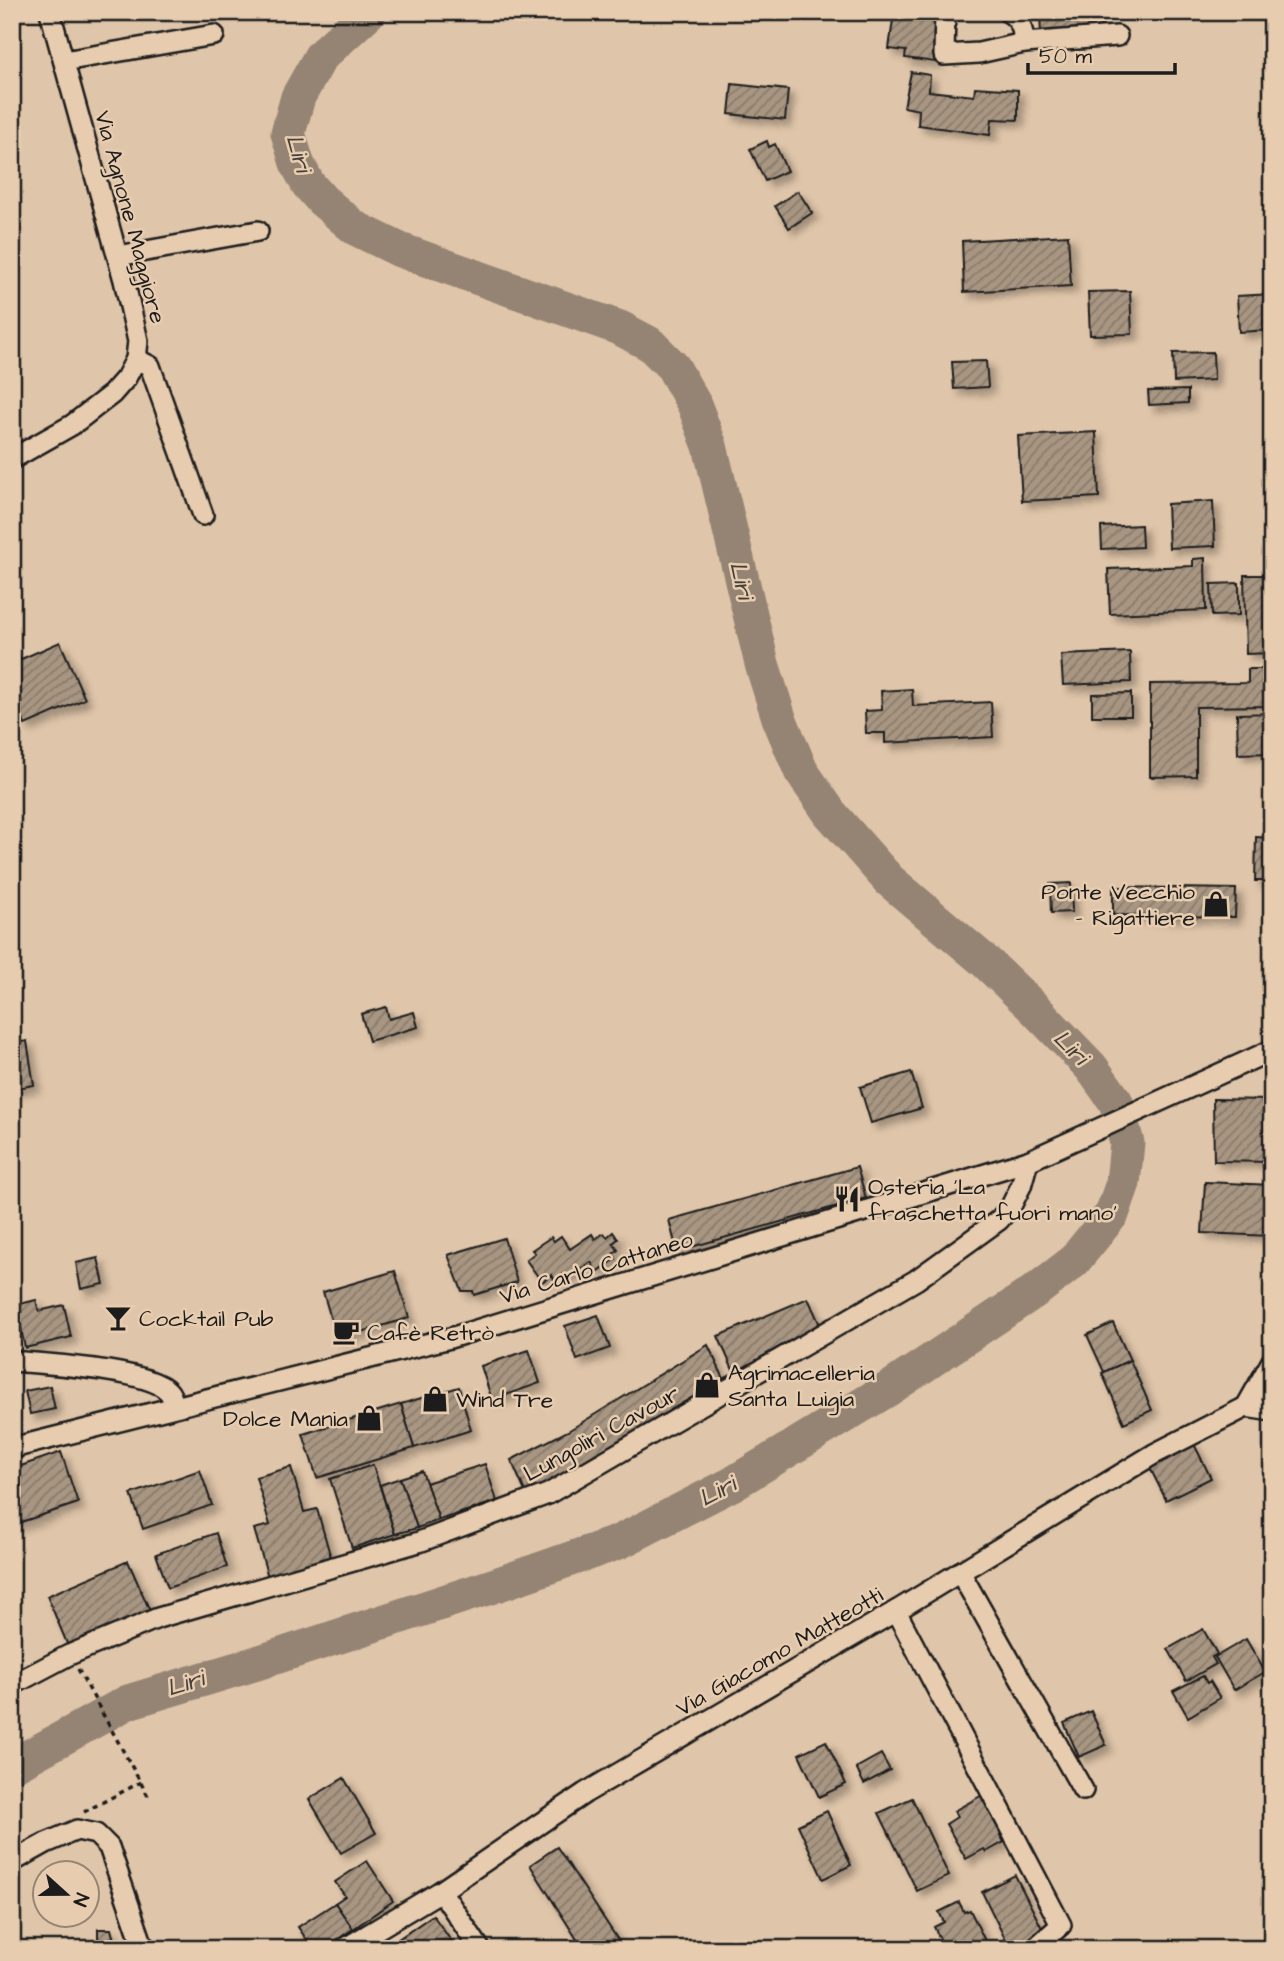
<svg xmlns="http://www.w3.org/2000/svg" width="1284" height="1961" font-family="'Architects Daughter',sans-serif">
<defs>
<pattern id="building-hatch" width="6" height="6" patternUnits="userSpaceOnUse" patternTransform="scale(1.75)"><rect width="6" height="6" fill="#a89682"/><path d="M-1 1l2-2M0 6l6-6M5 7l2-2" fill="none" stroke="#887a6a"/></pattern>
<filter id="shadow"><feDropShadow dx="6" dy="6" stdDeviation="3.5" flood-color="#0004"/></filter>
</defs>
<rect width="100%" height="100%" fill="#dfc5a9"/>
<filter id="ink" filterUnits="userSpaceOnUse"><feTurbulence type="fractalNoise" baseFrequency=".0143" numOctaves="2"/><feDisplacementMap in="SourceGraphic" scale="14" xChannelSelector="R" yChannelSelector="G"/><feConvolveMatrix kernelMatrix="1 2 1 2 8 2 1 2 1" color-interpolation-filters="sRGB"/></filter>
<g filter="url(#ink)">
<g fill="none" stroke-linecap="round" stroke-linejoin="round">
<polyline stroke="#958473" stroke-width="35" points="12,1766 128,1702 257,1663 496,1585 619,1542 732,1484 890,1388 1038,1289 1073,1262 1112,1214 1123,1183 1127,1143 1116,1102 1091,1067 1033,1007 987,963 889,880 830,813 801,771 779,718 762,664 710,446 694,404 673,367 650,344 620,328 400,250 355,228 322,200 308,184 297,163 288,133 298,97 321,56 369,12"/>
</g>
<g fill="url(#building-hatch)" stroke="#1c1c1c" stroke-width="2" filter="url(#shadow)">
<polygon points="894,12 942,12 935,62 905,58 906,51 889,49"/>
<polygon points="1040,12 1100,12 1101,33 1041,37"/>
<polygon points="911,72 930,75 929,91 974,96 975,87 1018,90 1018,120 992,119 990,135 918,125 919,110 904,107"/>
<polygon points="732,84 788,90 785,120 729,114"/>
<polygon points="767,141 769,147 775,144 787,171 765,181 750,149"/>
<polygon points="798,191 812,213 789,228 775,206"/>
<polygon points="1068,235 1071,286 964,292 962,241"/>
<polygon points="1130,291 1132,334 1090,335 1088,292"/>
<polygon points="1272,294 1272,330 1239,332 1237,296"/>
<polygon points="1213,352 1214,380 1174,382 1173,353"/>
<polygon points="986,361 988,387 954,389 952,362"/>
<polygon points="1188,390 1188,403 1149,405 1148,391"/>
<polygon points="1096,432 1099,497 1022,501 1018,436"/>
<polygon points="1213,501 1215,546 1169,548 1167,504"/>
<polygon points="1141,525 1142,547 1102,549 1101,527"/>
<polygon points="1205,558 1206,610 1110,614 1108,569 1193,566 1193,559"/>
<polygon points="1244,575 1272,575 1272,653 1246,654"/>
<polygon points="1239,583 1239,615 1212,616 1211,584"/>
<polygon points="60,642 85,699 25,725 12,696 12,663"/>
<polygon points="1130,652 1131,682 1063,685 1061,655"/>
<polygon points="1248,669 1272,669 1272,706 1196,707 1196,776 1150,777 1150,684 1248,683"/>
<polygon points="912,689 913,706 991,702 993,737 885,743 885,733 866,733 865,711 882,710 881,691"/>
<polygon points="1131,693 1131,716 1092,716 1092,694"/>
<polygon points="1272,713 1272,753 1238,754 1237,714"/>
<polygon points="1256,837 1271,838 1271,881 1255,881"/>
<polygon points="1071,883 1072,912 1051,913 1050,884"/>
<polygon points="1113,887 1236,889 1235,917 1113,915"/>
<polygon points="386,1007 389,1019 414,1012 418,1027 369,1041 361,1014"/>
<polygon points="27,1041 34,1085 12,1089 12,1044"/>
<polygon points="911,1072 922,1108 871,1123 860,1087"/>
<polygon points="1213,1099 1272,1100 1272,1162 1214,1161"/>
<polygon points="857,1167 866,1198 677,1251 669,1220"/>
<polygon points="1205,1182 1272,1185 1270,1236 1202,1233"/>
<polygon points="613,1232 618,1239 613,1243 618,1250 613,1254 616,1259 597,1272 591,1262 567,1279 564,1274 555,1281 552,1275 542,1282 526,1260 535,1253 532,1250 551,1237 554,1241 561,1236 570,1249 592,1234 595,1239 604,1233 607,1237"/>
<polygon points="504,1238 517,1282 474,1295 473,1291 462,1291 448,1255"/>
<polygon points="98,1258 104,1284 81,1289 76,1263"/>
<polygon points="395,1271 409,1318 337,1339 323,1292"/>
<polygon points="808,1298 821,1327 737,1379 718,1336"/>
<polygon points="36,1300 39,1311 64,1305 71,1337 25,1348 16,1305"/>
<polygon points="598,1315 610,1348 577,1360 565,1326"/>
<polygon points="1113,1323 1130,1360 1104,1372 1087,1335"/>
<polygon points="708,1345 727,1385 581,1467 526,1494 511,1460 568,1431"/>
<polygon points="529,1350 540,1383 492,1400 481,1366"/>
<polygon points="1130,1360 1152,1410 1124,1423 1102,1373"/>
<polygon points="50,1386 55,1409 30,1414 25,1391"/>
<polygon points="459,1387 471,1430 414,1448 401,1404"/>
<polygon points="401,1404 414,1448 317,1478 303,1434"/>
<polygon points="1193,1442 1211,1478 1166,1500 1148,1464"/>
<polygon points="61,1452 78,1503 12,1525 12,1469"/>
<polygon points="485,1464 497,1501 439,1520 426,1483"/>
<polygon points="373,1465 395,1534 352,1548 330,1479"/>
<polygon points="291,1467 304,1512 317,1509 331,1558 268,1577 254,1529 270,1525 256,1477"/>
<polygon points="200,1470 212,1505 143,1529 131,1494"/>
<polygon points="422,1471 439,1520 417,1528 400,1478"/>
<polygon points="400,1478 417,1528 395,1534 380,1485"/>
<polygon points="216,1533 227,1567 168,1588 156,1554"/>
<polygon points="128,1561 150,1611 68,1646 47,1596"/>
<polygon points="1203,1629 1217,1654 1212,1657 1216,1664 1186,1681 1168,1649"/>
<polygon points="1246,1639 1265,1672 1234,1690 1215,1657"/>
<polygon points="1203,1676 1207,1683 1210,1681 1220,1698 1188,1717 1173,1691"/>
<polygon points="1091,1711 1106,1745 1079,1757 1064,1723"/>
<polygon points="826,1741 846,1784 819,1797 799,1754"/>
<polygon points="881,1754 890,1770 864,1784 856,1768"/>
<polygon points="344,1778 376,1833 341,1853 309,1799"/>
<polygon points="986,1793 1007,1832 1000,1835 1004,1842 986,1852 984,1849 966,1859 946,1824 957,1817 954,1811"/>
<polygon points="912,1798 949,1876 917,1891 879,1813"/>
<polygon points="827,1811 851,1865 823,1879 798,1825"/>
<polygon points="557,1847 624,1949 583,1949 530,1865"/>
<polygon points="367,1861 393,1901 353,1929 335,1903 345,1896 335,1882"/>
<polygon points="1015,1875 1044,1932 1010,1949 982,1892"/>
<polygon points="959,1902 964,1912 970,1910 989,1949 945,1949 934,1927 944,1922 939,1912"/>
<polygon points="335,1903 353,1929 323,1949 313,1949 298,1927"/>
<polygon points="433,1915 454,1945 448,1949 389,1949 387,1947"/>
<polygon points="98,1929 111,1929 114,1940 122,1941 125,1949 98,1949"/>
</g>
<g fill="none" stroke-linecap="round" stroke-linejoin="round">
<g stroke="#1c1c1c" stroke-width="24">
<g id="minor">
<polyline points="945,12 944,55 979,53 1024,43 1117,36"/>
<path d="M 1008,12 C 1021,20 1023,29 1024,43"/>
<polyline points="64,61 214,35"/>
<polyline points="118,256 258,231"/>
<polyline points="136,359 150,366 203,515"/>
<polyline points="12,459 72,425 112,394 126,378 136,359 138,341 124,280 50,12"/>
<path d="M 12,1361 C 44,1364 148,1369 168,1391 C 172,1395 173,1401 174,1406"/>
<polyline points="1246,1407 1272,1361"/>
<polyline points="1246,1407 1272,1411"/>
<polyline points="12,1448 450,1338 1028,1161 1272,1050"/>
<polyline points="960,1572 1083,1790"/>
<polyline points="896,1611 1061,1925 1034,1949"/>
<polyline points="12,1685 69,1655 158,1618 419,1542 548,1494 916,1280 999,1220 1011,1206 1021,1186 1028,1161"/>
<polyline points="12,1862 46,1843 77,1830 96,1834 109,1847 144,1949"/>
<polyline points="441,1891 480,1949"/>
<polyline points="344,1949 441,1891 585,1793 896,1611 1154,1454 1246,1407"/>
</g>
</g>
<g stroke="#1c1c1c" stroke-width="3.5" stroke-dasharray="5 5" stroke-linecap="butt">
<polyline points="78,1669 148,1796"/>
<polyline points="84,1812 141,1782"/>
</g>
<use href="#minor" stroke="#e7ccaf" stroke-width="19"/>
</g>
</g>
<defs>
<g id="shop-bare" transform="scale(2.1)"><path d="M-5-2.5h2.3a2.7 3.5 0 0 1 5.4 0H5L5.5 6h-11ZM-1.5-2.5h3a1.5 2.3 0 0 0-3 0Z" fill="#1c1c1c" stroke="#e7ccaf" stroke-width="2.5" paint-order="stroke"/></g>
<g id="restaurant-bare" transform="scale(2.1)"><path d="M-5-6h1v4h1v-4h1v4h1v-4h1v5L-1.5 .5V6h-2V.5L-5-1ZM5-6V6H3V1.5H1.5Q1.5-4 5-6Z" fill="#1c1c1c" stroke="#e7ccaf" stroke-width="2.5" paint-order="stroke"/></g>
<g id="bar-bare" transform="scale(2.1)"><path d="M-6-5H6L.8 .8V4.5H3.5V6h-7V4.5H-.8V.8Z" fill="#1c1c1c" stroke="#e7ccaf" stroke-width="2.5" paint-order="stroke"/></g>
<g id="cafe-bare" transform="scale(2.1)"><path d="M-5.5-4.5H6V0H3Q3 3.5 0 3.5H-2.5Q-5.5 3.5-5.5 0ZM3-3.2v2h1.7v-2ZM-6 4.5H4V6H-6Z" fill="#1c1c1c" stroke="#e7ccaf" stroke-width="2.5" paint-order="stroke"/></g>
</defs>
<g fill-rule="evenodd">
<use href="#shop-bare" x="1216" y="904"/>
<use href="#restaurant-bare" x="847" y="1199"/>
<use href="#bar-bare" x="118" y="1318"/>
<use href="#cafe-bare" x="346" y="1332"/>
<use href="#shop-bare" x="707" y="1385"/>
<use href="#shop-bare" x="435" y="1399"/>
<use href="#shop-bare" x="369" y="1418"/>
</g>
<g text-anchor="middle" stroke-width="5" stroke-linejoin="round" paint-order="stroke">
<g font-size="23" fill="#1c1c1c" stroke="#e7ccaf">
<text transform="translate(131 217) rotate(75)" y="8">Via Agnone Maggiore</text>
<text transform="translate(596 1267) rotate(-17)" y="8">Via Carlo Cattaneo</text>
<text transform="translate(601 1433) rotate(-29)" y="8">Lungoliri Cavour</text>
<text transform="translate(779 1651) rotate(-30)" y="8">Via Giacomo Matteotti</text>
</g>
<g font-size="23" fill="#1c1c1c" stroke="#e7ccaf" text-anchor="start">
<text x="1195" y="899" text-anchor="end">Ponte Vecchio<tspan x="1195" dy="26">- Rigattiere</tspan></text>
<text x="868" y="1194">Osteria 'La<tspan x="868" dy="26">fraschetta fuori mano'</tspan></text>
<text x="139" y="1326">Cocktail Pub</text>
<text x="367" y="1340">Cafè Retrò</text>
<text x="728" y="1380">Agrimacelleria<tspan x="728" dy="26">Santa Luigia</tspan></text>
<text x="456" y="1407">Wind Tre</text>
<text x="348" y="1426" text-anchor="end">Dolce Mania</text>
</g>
<g font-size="24" font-style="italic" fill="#46403a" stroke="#e7ccaf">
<text transform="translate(299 153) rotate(74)" y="8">Liri</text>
<text transform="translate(742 580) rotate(77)" y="8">Liri</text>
<text transform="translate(1071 1047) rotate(45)" y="8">Liri</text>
<text transform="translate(717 1491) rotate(-28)" y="8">Liri</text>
<text transform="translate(185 1683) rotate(-18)" y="8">Liri</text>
</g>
</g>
<rect width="1284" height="1961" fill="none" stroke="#e7ccaf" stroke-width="42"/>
<rect x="21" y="21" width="1242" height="1919" fill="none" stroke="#1c1c1c" stroke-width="2.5" filter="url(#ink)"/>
<g transform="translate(66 1894) rotate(111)"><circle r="33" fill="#e7ccaf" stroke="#968674" stroke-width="2"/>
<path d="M0-5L12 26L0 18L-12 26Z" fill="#1c1c1c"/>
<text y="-10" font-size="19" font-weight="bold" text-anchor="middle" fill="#1c1c1c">N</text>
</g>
<path d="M1028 63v10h147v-10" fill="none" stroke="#1c1c1c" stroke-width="3.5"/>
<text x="1039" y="63" font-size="21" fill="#1c1c1c" stroke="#e7ccaf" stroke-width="5" paint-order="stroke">50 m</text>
</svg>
